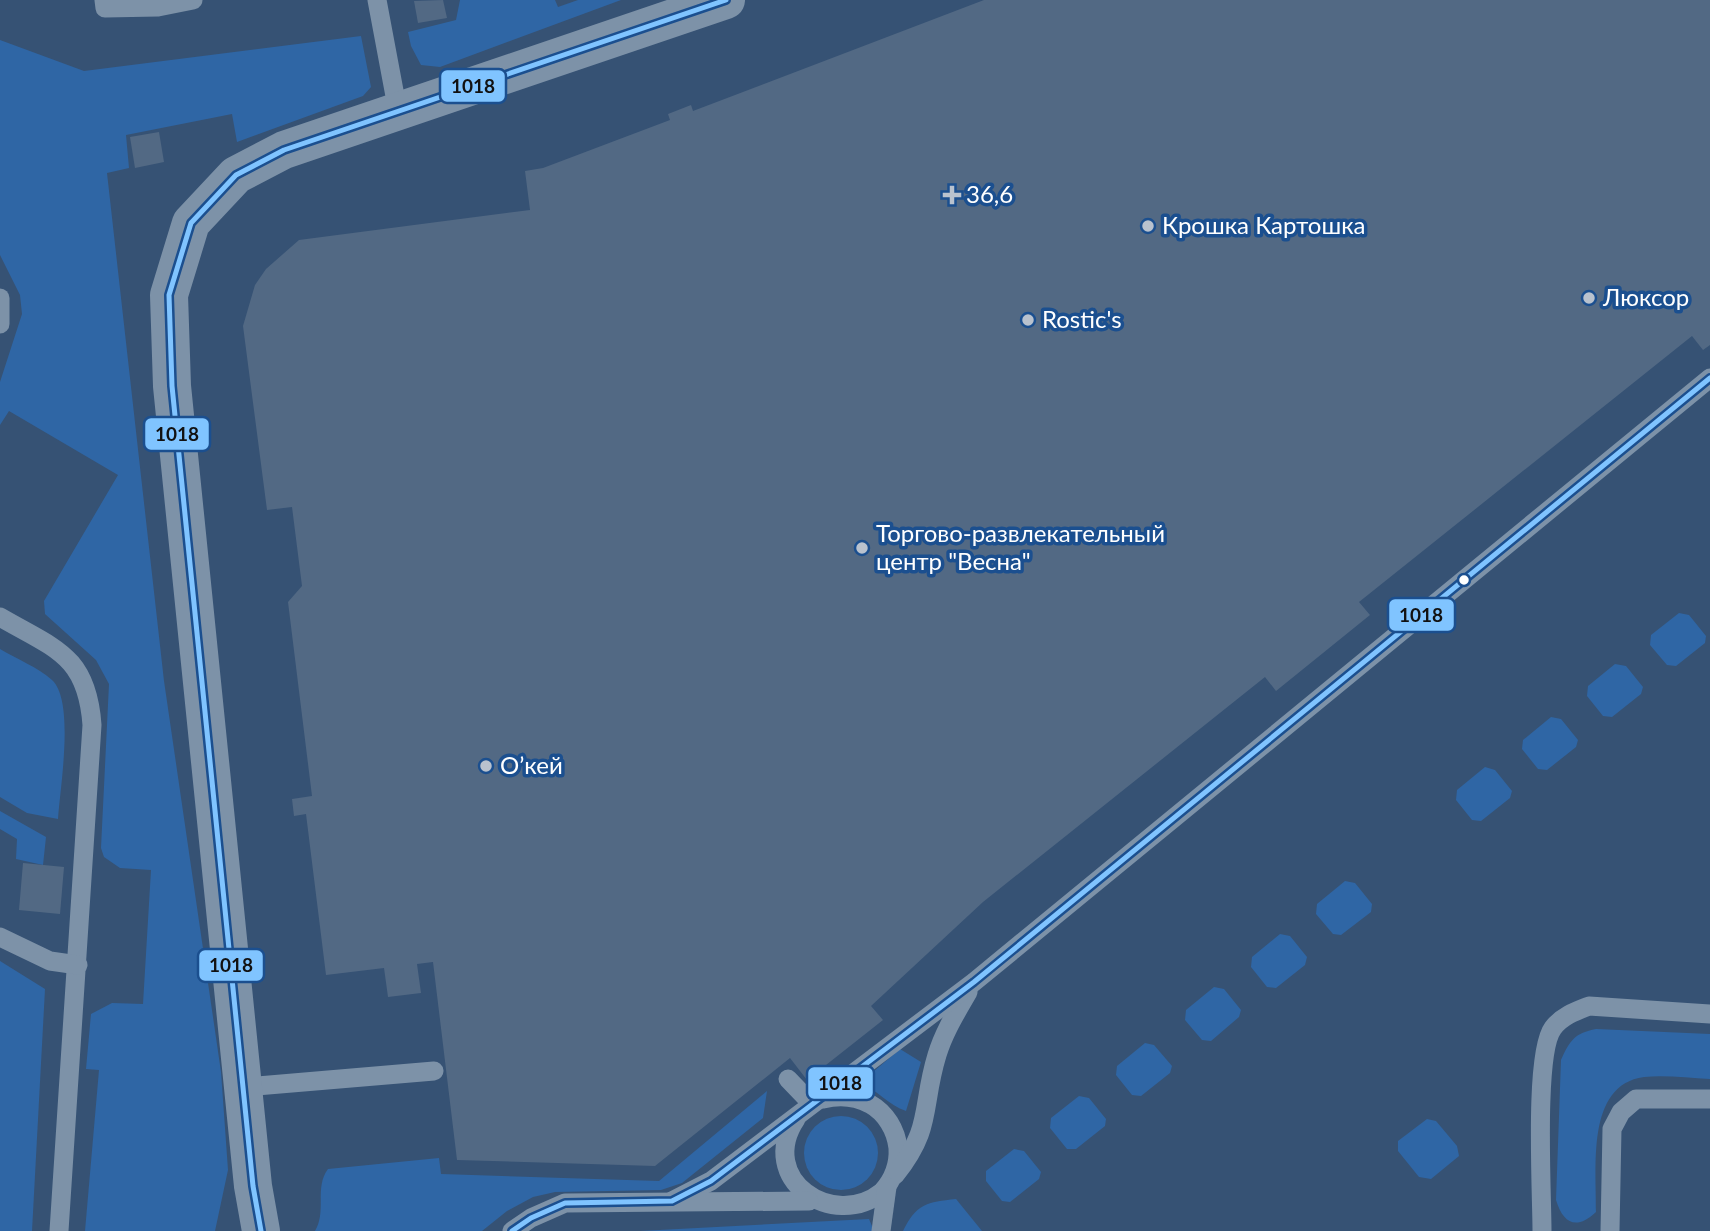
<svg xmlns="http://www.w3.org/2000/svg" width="1710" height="1231" font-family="Lato,sans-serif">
<rect width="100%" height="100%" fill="#365274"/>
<g fill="#2f66a5">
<polygon points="460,0 555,0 558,7 578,0 621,0 440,67 421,65 411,46 408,32 456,20"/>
<polygon points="361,36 371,87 363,96 237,142 232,114 126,135 129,168 107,173 164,681 221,1072 228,1170 215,1231 85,1231 99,1070 86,1069 91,1014 112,1003 143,1004 151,870 120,868 104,857 101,848 109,684 96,660 45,614 44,601 118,475 9,411 0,425 0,382 22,314 20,295 0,255 0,40 84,71"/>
<polygon points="1679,613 1689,615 1706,636 1705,643 1676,666 1667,665 1650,645 1651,635"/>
<path d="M 0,649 C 17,659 37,667 52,680 C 75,701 60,788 58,819 L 27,813 L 0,797 Z"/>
<polygon points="1615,664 1626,666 1643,687 1641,694 1612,717 1603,716 1587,696 1588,686"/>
<polygon points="1551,717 1561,719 1578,740 1576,747 1547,770 1538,769 1522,749 1523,740"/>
<polygon points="1485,767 1495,770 1512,791 1510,798 1481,821 1472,820 1456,800 1457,790"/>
<polygon points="0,811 46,837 43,865 16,859 17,839 0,829"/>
<polygon points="1345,881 1355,883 1372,904 1371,912 1341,935 1333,934 1316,914 1317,904"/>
<polygon points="1280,934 1290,936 1307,957 1305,965 1276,988 1267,987 1251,967 1252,957"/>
<polygon points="0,961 45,989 32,1231 0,1231"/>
<polygon points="1214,987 1224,989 1241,1010 1239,1017 1211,1041 1202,1040 1185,1020 1186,1010"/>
<path d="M 1596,1029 L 1710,1034 L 1710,1079 C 1689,1078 1665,1075 1644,1077 C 1585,1085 1597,1169 1596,1212 C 1576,1231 1563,1223 1556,1200 L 1561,1060 C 1570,1040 1575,1033 1596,1029 Z"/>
<polygon points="1145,1043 1154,1045 1172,1066 1170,1073 1141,1096 1132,1095 1116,1075 1117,1066"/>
<path d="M 900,1049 L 921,1062 L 906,1111 C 889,1106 877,1089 860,1083 Z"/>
<path d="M 767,1091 L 763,1118 L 682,1183 L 661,1190 L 555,1192 L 533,1197 L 507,1211 L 482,1231 L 315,1231 C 327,1211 314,1188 328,1169 L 439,1158 L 441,1174 L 659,1181 Z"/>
<polygon points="1079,1096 1089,1098 1106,1119 1105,1126 1076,1149 1067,1149 1050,1128 1051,1118"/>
<circle cx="841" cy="1153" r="37"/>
<polygon points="1427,1119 1436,1121 1457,1146 1459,1156 1431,1179 1419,1177 1398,1151 1398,1141"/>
<polygon points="1014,1149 1024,1151 1041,1172 1039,1179 1010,1202 1002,1201 986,1181 986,1171"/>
<path d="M 956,1199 L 982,1231 L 903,1231 C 916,1204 927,1202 956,1199 Z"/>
<polygon points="869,1219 874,1231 640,1231"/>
</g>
<g fill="#526984">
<polygon points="443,0 447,18 418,23 414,1"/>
<polygon points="984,0 1710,0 1710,345 1703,350 1692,336 1359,602 1370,615 1276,691 1265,677 983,902 871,1006 883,1020 807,1080 790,1058 655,1166 457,1160 433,962 417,964 421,993 388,997 384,968 326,975 306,814 294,816 292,799 312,796 288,602 302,586 292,507 267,510 243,326 255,285 266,269 299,240 530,210 525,171 543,168 670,120 668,114 691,105 693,111"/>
<polygon points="159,132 164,162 135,168 130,137"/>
<polygon points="23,863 64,867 60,914 19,910"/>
</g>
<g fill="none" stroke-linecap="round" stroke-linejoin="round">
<g stroke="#7d92a8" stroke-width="19">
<polyline points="104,0 105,8 158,7 193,0"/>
<polyline points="377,0 398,112"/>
<polyline points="0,298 0,324"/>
<path d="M 0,617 C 55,649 87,655 92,725 L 59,1231"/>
<polyline points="0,937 50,961 78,965"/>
<polyline points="788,1079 812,1104"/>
<polyline points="246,1087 434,1071"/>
<path d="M 796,1119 C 756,1179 833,1231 882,1192 C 893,1180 899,1164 898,1148 C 896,1130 886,1113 870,1104 C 855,1096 839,1095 823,1099"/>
<path d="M 895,1175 C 933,1128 921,1107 937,1055 C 944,1032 956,1013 968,992"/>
<polyline points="672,1201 711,1181 974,982 1710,378"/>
<polyline points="512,1231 531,1218 565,1203 809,1201"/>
<polyline points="881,1231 887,1187"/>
<path d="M 1542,1231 C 1542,1193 1534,1053 1553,1028 C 1562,1016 1576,1011 1589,1006 L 1710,1014"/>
<polyline points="1610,1231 1612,1129 1621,1112 1636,1099 1710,1099"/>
</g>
<polyline stroke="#7d92a8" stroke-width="38" points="261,1231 253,1186 172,386 169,295 191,223 236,175 284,150 726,0"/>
<g stroke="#1b4f8f" stroke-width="10">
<g id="bus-1">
<polyline points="261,1231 253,1186 172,386 169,295 191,223 236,175 284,150 726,0"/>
<polyline points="512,1231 531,1218 565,1203 672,1201 711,1181 974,982 1710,378"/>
</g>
</g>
<use href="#bus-1" stroke="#80c4ff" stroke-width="5"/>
</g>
<g fill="#b9c2ce" stroke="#1b4f8f" stroke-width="2.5">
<path d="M948.5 184.5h7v7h7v7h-7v7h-7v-7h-7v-7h7z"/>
<circle cx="1148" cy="226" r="7"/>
<circle cx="1589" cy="298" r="7"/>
<circle cx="1028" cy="320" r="7"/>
<circle cx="862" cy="548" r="7"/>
<circle cx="486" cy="766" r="7"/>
</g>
<circle fill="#fff" stroke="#1b4f8f" stroke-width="2.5" cx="1464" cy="580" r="6"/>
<g text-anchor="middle" stroke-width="7" stroke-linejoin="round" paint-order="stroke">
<g font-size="24" fill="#fff" stroke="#1b4f8f" text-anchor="start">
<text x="966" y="203">36,6</text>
<text x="1162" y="234">Крошка Картошка</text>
<text x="1603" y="306">Люксор</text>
<text x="1042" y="328">Rostic's</text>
<text x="876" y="542">Торгово-развлекательный<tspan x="876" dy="28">центр "Весна"</tspan></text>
<text x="500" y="774">О’кей</text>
</g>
</g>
<g stroke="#1b4f8f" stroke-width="2.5">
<rect x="440" y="69" width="66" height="34" rx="7" fill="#80c4ff"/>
<rect x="144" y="417" width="66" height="34" rx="7" fill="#80c4ff"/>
<rect x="1388" y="598" width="67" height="34" rx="7" fill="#80c4ff"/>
<rect x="198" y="949" width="66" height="33" rx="7" fill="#80c4ff"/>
<rect x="807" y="1066" width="67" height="34" rx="7" fill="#80c4ff"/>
</g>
<g font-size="19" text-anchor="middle" font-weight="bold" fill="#111">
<text x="473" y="93">1018</text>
<text x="177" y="441">1018</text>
<text x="1421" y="622">1018</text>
<text x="231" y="972">1018</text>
<text x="840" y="1090">1018</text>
</g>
</svg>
